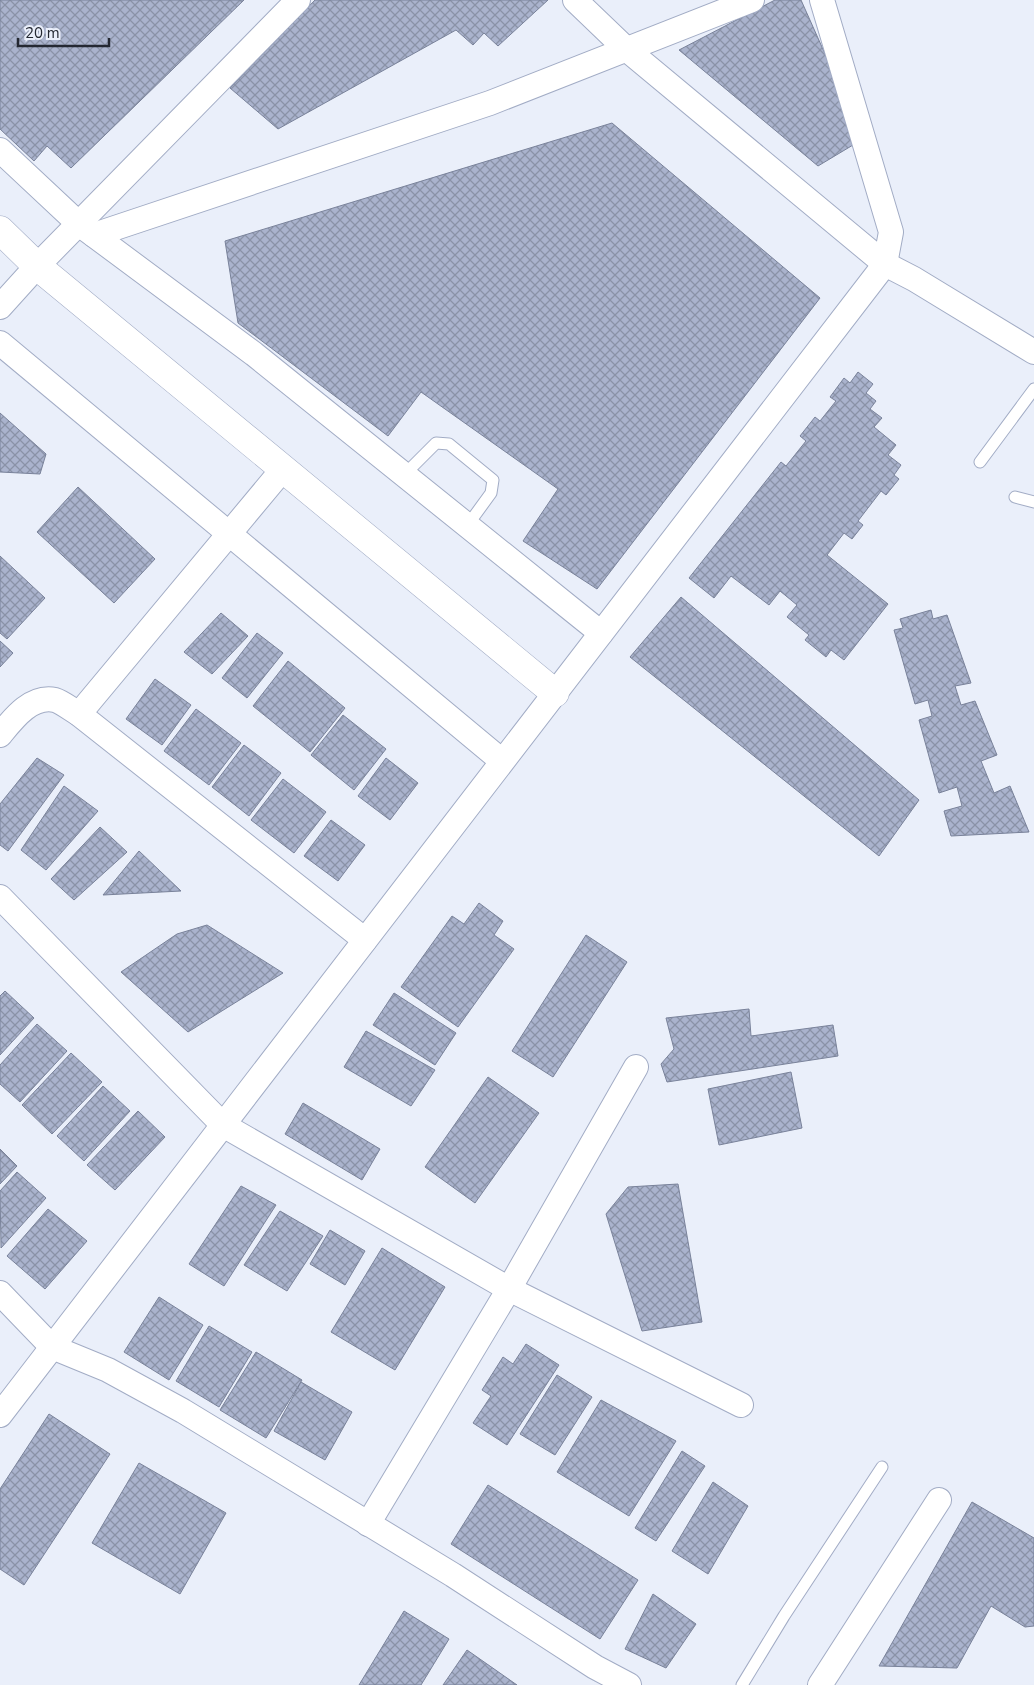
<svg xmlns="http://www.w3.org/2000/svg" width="1034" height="1685" font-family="'Nunito Sans',sans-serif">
<defs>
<pattern id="building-cross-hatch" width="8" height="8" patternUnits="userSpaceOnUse" patternTransform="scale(1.25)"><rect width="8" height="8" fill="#aab3cd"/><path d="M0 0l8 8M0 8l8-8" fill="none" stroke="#8a92a7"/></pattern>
</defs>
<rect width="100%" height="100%" fill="#eaeffa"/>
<g fill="url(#building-cross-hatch)" stroke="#79829a">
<polygon points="0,0 244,0 71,168 47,146 34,161 0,129"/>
<polygon points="315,0 548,0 498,46 484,33 473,45 456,30 278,129 230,88"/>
<polygon points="775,0 801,0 863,139 818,166 679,50"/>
<polygon points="612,123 820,298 597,589 523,541 558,489 421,392 388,436 238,323 225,241"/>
<polygon points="858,372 873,384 866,393 876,401 870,409 882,418 874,427 896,445 888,455 901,465 894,475 899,479 886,495 881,491 858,521 863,525 852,539 844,533 827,555 888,604 844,660 831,650 826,657 805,640 809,635 787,617 797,605 780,591 769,605 731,576 714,598 689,578 781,462 786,466 806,441 800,436 815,417 820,421 836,401 830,397 844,378 850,383"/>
<polygon points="0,413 46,454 40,474 0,472"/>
<polygon points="78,487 155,559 114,603 37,532"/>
<polygon points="0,556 45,598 7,639 0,633"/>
<polygon points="681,597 919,800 879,856 630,657"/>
<polygon points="931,610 933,619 947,615 971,683 955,686 961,705 975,701 997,755 981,761 994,793 1010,786 1029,832 951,836 944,811 962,806 957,787 939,793 919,720 932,716 928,700 915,704 894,630 903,628 900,619"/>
<polygon points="221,613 248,636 212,674 184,652"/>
<polygon points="257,633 283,653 247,698 222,678"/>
<polygon points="0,641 13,653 0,667"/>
<polygon points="288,661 345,708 310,752 253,706"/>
<polygon points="155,679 191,705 162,745 126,719"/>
<polygon points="196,709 241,743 209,785 164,751"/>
<polygon points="343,715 386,749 354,790 311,755"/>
<polygon points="244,745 281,773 249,816 212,787"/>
<polygon points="37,758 64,775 8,851 0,845 0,804"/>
<polygon points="386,758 418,783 390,820 358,796"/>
<polygon points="283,779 326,812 294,853 251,820"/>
<polygon points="64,786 98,811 46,870 21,850"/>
<polygon points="331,820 365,845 338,881 304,856"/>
<polygon points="100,827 127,852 74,900 51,879"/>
<polygon points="139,851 181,891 103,895"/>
<polygon points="479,903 503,921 494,935 514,949 458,1027 401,987 452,916 464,924"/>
<polygon points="207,925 283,973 188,1032 121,972 177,934"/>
<polygon points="586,935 627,962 553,1077 512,1051"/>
<polygon points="5,991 34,1018 0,1055 0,996"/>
<polygon points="394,993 456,1033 435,1065 373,1025"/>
<polygon points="749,1009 751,1036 833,1025 838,1056 667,1082 661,1064 674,1049 666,1018"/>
<polygon points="37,1024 67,1051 20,1102 0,1084 0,1065"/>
<polygon points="366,1031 435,1070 411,1106 344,1067"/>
<polygon points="71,1053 102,1082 52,1134 22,1105"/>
<polygon points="791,1072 802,1128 719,1145 708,1089"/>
<polygon points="488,1077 539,1113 475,1203 425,1167"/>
<polygon points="103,1086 130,1111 84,1161 57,1136"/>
<polygon points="303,1103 380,1149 362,1180 285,1134"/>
<polygon points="138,1111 165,1137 115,1190 87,1165"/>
<polygon points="0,1149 17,1166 0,1184"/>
<polygon points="17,1172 46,1198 1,1248 0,1191"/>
<polygon points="678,1184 702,1322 642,1331 606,1214 628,1187"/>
<polygon points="241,1186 276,1205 224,1286 189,1264"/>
<polygon points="48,1209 87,1241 45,1289 7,1256"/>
<polygon points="280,1211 323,1236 287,1291 244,1265"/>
<polygon points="330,1230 365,1251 345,1285 310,1264"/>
<polygon points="382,1248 445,1287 395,1370 331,1332"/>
<polygon points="159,1297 203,1325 169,1380 124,1352"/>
<polygon points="209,1326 252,1352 219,1407 176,1381"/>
<polygon points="526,1344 559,1365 507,1445 473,1423 491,1396 482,1390 503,1357 513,1364"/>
<polygon points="256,1352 302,1380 266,1438 220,1410"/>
<polygon points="557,1375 592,1397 555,1455 520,1434"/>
<polygon points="301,1382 352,1412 325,1460 274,1431"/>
<polygon points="601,1400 676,1441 629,1516 557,1472"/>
<polygon points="49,1414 110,1454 24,1585 0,1569 0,1489"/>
<polygon points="682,1451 705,1466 656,1541 635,1528"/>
<polygon points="139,1463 226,1513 180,1594 92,1543"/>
<polygon points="713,1482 748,1506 708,1574 672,1551"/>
<polygon points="488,1485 638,1580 600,1639 451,1544"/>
<polygon points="972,1502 1034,1538 1034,1626 1025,1627 991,1606 957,1668 879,1666"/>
<polygon points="653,1594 696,1624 666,1668 625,1649"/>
<polygon points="404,1611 449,1639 421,1685 359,1685"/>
<polygon points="467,1650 517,1685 443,1685"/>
</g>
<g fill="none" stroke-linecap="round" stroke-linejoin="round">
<g stroke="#a2acc5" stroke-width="13">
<g id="service">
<polyline points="980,462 1034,389"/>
<polyline points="404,475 436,443 449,444 493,480 491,493 467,526"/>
<polyline points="1015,497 1034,502"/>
<polyline points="742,1685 784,1616 882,1467"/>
</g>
</g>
<g stroke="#a2acc5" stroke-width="26">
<g id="minor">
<polyline points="575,0 625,48 885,264 914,279 1034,352"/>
<polyline points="0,150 79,224 254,354 601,633"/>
<polyline points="94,235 490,103 752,0"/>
<polyline points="0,307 37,266 298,0"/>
<polyline points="0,343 502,761"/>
<polyline points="79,714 283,469"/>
<path d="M 0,735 C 13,719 31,695 55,700 C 62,702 72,710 79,714 L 365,940"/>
<polyline points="0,897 223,1125 509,1289 741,1405"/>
<polyline points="0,1293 52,1347 108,1370 183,1411 453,1575 595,1667 629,1685"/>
<polyline points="0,1415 885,264 891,232 822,0"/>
<polyline points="368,1524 509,1289 636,1067"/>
<polyline points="820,1685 939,1500"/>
</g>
</g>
<g stroke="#a2acc5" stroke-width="29">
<polyline id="tertiary" points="0,230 37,266 555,693"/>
</g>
<use href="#service" stroke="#fff" stroke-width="11"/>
<use href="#minor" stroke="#fff" stroke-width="24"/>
<use href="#tertiary" stroke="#fff" stroke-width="28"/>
</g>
<path d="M18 38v8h91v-8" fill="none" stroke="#242832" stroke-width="2.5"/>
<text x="25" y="38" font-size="15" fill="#242832" stroke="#eaeffa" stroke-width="4" paint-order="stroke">20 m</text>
</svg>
